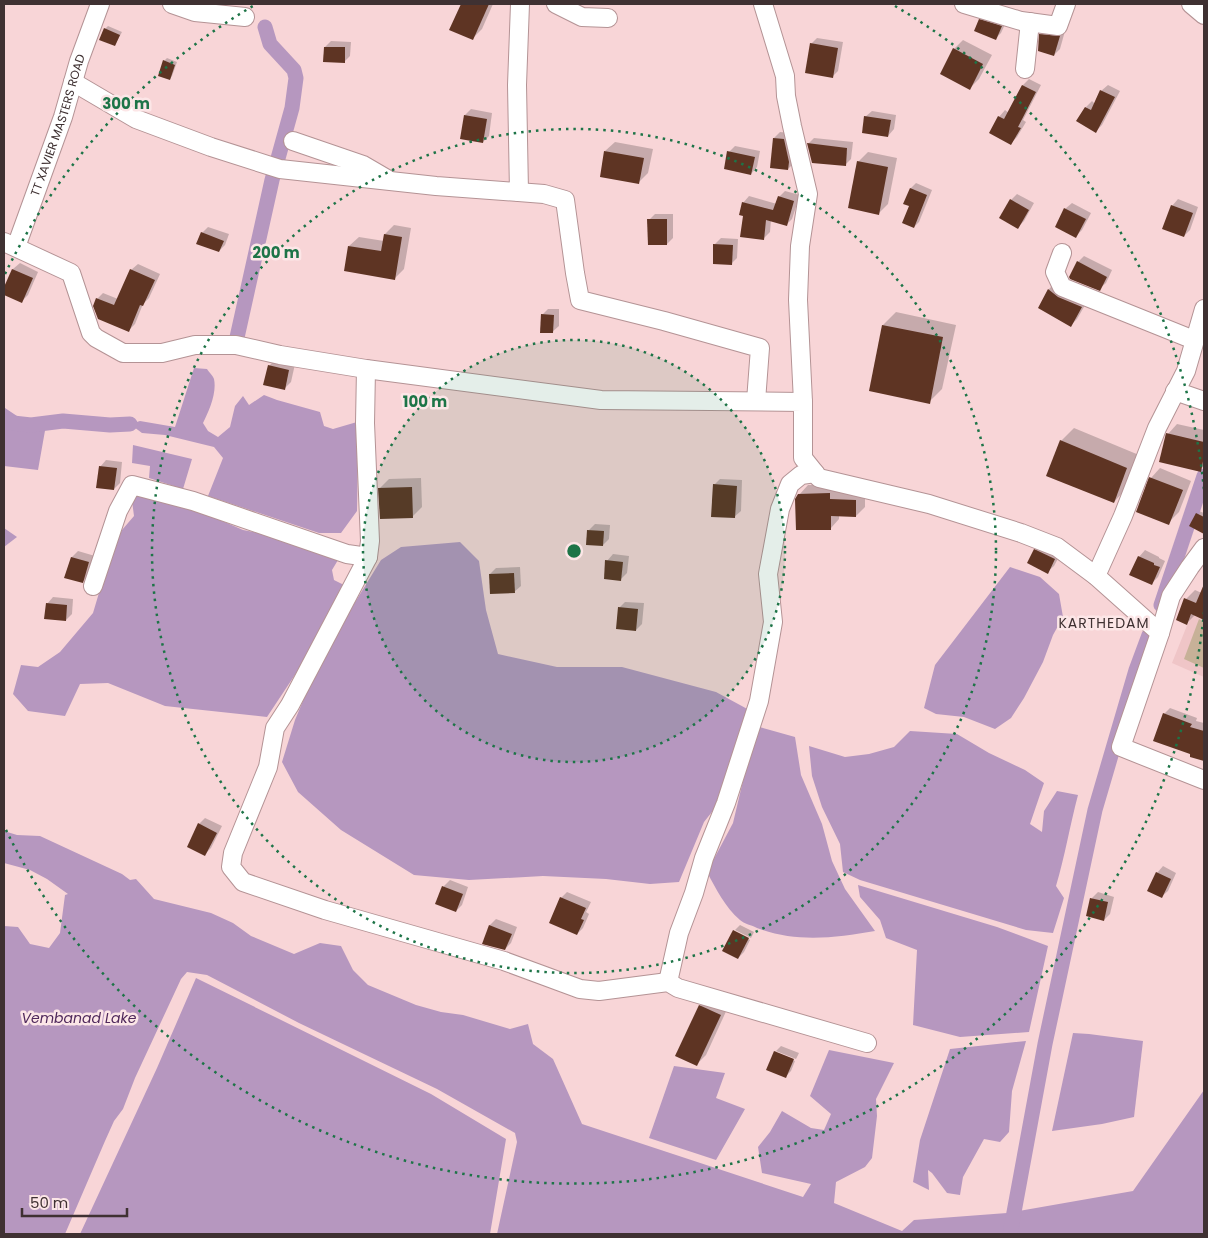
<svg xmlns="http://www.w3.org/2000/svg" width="1208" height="1238" font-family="Poppins,sans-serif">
<rect width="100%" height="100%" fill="#f8d5d7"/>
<polygon fill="#efc5c7" points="1198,598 1204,601 1204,677 1172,663"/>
<polygon fill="#c7b198" points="1199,619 1204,622 1204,668 1184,659"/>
<g fill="#b697bf">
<path d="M 194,368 L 207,369 C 209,372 213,376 214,379 C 217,393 209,411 203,423 L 208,431 L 218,437 L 230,427 L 235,406 L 243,396 L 249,405 L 264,395 L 277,400 L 320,412 L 324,426 L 333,429 L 357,422 L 358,451 L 357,511 L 341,533 L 319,533 L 208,496 L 223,458 L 214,447 L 165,435 L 142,433 L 130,424 L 140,421 L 175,427 Z"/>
<polygon points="4,403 5,408 23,420 46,425 38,470 4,466"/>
<polygon points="133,445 192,459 183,489 149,478 150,466 132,463"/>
<polygon points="138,492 211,516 243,530 285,538 341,555 332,570 334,580 348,587 324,631 267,717 165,706 108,683 80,684 65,716 28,711 13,694 21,665 38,667 60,652 93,613 110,556 122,530 134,516 131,493"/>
<polygon points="4,528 17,537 4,547"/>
<polygon points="460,542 479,561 486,610 498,654 557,667 622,667 716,692 751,711 731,758 715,808 704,822 679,882 650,884 606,879 543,876 469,880 414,875 341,830 298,792 282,762 295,720 310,684 349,612 381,560 401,547"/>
<polygon points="1010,567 1040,577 1059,594 1063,617 1053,635 1043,662 1024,698 1011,718 995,729 964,717 936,714 924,708 935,665"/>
<path d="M 756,726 L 795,737 L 801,775 L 822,824 L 832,861 L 845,889 L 875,931 C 835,938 796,943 757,928 C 752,925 744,924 740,920 C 725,907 716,889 707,872 L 733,823 Z"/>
<path d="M 910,731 L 957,734 L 989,753 L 1025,770 L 1044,783 L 1030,824 L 1042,832 L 1044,811 L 1057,791 L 1078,795 C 1070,825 1065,856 1056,886 L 1064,898 L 1053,933 L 1026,930 L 860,880 L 843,872 L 840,844 L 822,807 L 812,776 L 809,746 L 845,757 L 869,754 L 894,747 Z"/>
<polygon points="4,831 17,835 40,836 122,874 130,880 136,879 154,899 211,913 233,923 251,936 294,954 320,943 341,946 353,970 368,985 416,1005 441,1012 463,1015 510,1029 528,1024 533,1044 553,1059 582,1124 803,1197 811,1184 762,1173 758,1147 770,1132 782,1111 811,1128 824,1130 831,1114 810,1096 829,1050 894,1063 876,1099 877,1116 872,1158 865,1167 836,1182 834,1203 902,1231 914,1220 1007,1213 1133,1191 1204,1090 1204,1234 497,1234 517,1142 515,1133 437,1089 299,1023 207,975 187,972 181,979 135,1078 123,1109 114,1121 105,1141 65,1234 4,1234 4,926 18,927 30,944 49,948 60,933 65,895 68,894 47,879 30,870 4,863"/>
<polygon points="858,885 997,927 1048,946 1029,1032 960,1037 913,1025 917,950 886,938 880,920 860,897"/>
<polygon points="196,978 431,1094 506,1139 490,1234 80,1234 157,1068"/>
<polygon points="1073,1033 1089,1034 1143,1041 1134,1117 1102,1124 1052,1131"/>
<polygon points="1026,1041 1012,1091 1009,1132 1000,1142 984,1139 963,1177 960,1195 947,1193 932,1173 928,1170 929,1190 913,1182 920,1140 950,1049"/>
<polygon points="674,1066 725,1073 716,1098 745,1109 716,1160 649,1138"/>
</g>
<g fill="#0003">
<polygon points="462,4 493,4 482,29 473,38 451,29"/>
<polygon points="986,14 1007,20 1001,33 995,39 980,20"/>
<polygon points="108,26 122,32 115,45 105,29"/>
<polygon points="1047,29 1065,31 1060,49 1054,55 1041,35"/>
<polygon points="817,38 843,42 838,71 832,77 811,44"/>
<polygon points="963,40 992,55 979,79 970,88 954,49"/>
<polygon points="331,41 351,42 350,56 344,62 325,47"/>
<polygon points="167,58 177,62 172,76 170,79 164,61"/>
<polygon points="1029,79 1041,85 1023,120 1026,122 1017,137 1011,143 991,132 999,117 1005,110 1009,113 1023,85"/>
<polygon points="1108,85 1120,91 1102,125 1096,131 1086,107 1092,101 1095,104 1101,91"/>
<polygon points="471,109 492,113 489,136 483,142 465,115"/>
<polygon points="872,111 896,115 894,129 888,136 865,117"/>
<polygon points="780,132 790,133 794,163 788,169 774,138"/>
<polygon points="814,138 853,142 851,159 845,165 808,144"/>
<polygon points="615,142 653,149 648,173 639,182 605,151"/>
<polygon points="735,146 760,151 757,167 751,174 729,152"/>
<polygon points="868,152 897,158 888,204 879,213 858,162"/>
<polygon points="916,183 932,190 919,222 914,227 911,206 911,188"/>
<polygon points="785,191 800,195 792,219 786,225 771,220 770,232 764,238 743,203 749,196 777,204 779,197"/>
<polygon points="1017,194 1034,203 1024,221 1018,227 1011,200"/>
<polygon points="1178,199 1198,207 1190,230 1184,236 1172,206"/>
<polygon points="1072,203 1091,213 1082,230 1076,236 1065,209"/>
<polygon points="655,214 673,214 673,238 667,244 649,220"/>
<polygon points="394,225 411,228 404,269 395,278 349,246 359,237 384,241 385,234"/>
<polygon points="208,227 229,234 225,245 219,251 202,233"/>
<polygon points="721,238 738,239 737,258 731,264 715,244"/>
<polygon points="1084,256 1112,270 1106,283 1099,289 1078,262"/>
<polygon points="20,263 38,272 28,295 22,301 4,293 13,269"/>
<polygon points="138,264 160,274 149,298 143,304 135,324 129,330 97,299 103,293 118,299 131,270"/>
<polygon points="1055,283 1088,300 1077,319 1071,325 1039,307 1049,289"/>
<polygon points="548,309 559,309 559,326 552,332 542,315"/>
<polygon points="896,312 956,325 942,389 929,402 870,390 883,325"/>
<polygon points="275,360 295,364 291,382 284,389 269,366"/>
<polygon points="1177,424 1204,430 1204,466 1200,470 1168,434"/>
<polygon points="1074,428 1139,455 1126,489 1114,502 1061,441"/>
<polygon points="106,460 122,462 120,483 114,489 100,467"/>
<polygon points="1160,468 1191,481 1179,512 1169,522 1151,478"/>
<polygon points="421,478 422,507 412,517 380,488 389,479"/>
<polygon points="720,479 742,480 741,511 734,517 714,485"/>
<polygon points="808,485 838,485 865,491 865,507 856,516 839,515 839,519 831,528 799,495"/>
<polygon points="1199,511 1204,513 1204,528 1201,531 1197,514"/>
<polygon points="595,524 610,525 609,539 603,545 589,530"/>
<polygon points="1041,544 1061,553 1054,566 1047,572 1035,550"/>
<polygon points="1145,550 1159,557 1159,558 1165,561 1158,577 1152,583 1139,557"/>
<polygon points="78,551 95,556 89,576 82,582 66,577 72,557"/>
<polygon points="613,554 629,556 627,573 621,579 607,561"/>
<polygon points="520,567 521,586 514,592 490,574 496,568"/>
<polygon points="1195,590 1204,594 1204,619 1195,615 1187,623 1186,599"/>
<polygon points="53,597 73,599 72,614 66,620 47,604"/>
<polygon points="625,602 644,603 642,624 636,630 619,608"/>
<polygon points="1170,708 1197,718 1196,721 1204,723 1204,759 1191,756 1164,714"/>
<polygon points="205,818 222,826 211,848 205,854 199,824"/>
<polygon points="1163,866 1176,873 1168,891 1161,897 1157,873"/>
<polygon points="450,880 468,887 462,905 456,911 437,904 444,886"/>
<polygon points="567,892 591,902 586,912 589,914 583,928 577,934 561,898"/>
<polygon points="1098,892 1114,897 1110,914 1104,920 1092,898"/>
<polygon points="496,919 517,927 511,943 505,949 484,943 490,925"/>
<polygon points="740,925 754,932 751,938 735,930"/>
<polygon points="734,930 734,932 750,940 744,952 738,958 724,951"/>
<polygon points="709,996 729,1005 706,1055 696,1065 700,1006"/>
<polygon points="781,1046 799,1053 796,1059 776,1051 776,1054 795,1061 791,1071 785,1077 775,1052"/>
</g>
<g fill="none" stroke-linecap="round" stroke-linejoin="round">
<g stroke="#b697bf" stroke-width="15">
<polyline points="236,342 272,180 292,108 296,78 294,70 270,44 265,27"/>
<polyline points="4,422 31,425 63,421 110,425 130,424"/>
<polyline points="1161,605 1204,476"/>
<polyline points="1010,1234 1045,1044 1095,810 1136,670 1149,635"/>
</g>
</g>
<g fill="#5e3423">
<polygon points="461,4 489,4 473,40 449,30"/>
<polygon points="979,19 1002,26 996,40 974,31"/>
<polygon points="104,28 120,35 115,46 99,40"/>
<polygon points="1039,34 1060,36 1054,56 1038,51"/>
<polygon points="810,43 838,48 833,78 805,73"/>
<polygon points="324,47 345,47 345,63 323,62"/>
<polygon points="953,48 983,64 970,90 940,74"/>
<polygon points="163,60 175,65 170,80 158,76"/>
<polygon points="1022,85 1036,92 1018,127 1021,128 1011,145 989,133 998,116 1004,119"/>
<polygon points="1100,90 1115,97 1096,133 1076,121 1085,107 1091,110"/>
<polygon points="464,115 487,119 483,143 460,139"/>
<polygon points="864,116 891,120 888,137 862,133"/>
<polygon points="773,138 784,139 789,162 788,170 770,168"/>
<polygon points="807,143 847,148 846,166 812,163"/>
<polygon points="604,151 644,158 639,184 600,177"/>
<polygon points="727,151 755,157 751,175 724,169"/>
<polygon points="857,161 888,167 879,215 848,208"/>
<polygon points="910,188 927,195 914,228 902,223 909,206 903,204"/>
<polygon points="778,196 794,201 787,226 766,220 764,240 740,237 743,216 739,215 742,202 773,210"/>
<polygon points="1010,199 1029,210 1018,229 999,218"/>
<polygon points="1171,205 1193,213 1184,237 1162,229"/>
<polygon points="1064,208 1086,219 1076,238 1055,227"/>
<polygon points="647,219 667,219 667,245 648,245"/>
<polygon points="201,232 224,241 219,252 196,244"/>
<polygon points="384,234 402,237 395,280 344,271 348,246 381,251"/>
<polygon points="713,244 733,245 732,265 713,264"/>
<polygon points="1077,261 1107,277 1100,291 1070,279 1069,277"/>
<polygon points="12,269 33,278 22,303 4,295 4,287"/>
<polygon points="130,269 155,280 143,306 140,305 129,332 98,319 93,306 96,298 114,305"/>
<polygon points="1048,289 1058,297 1082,307 1071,327 1038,308"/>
<polygon points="541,314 554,315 553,333 540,333"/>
<polygon points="882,325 943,337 930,404 869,391"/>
<polygon points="268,365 289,370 285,390 263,385"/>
<polygon points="1166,433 1204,442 1204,456 1201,472 1159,462"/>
<polygon points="1060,440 1127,468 1114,503 1046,476"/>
<polygon points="99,466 117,468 114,490 96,488"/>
<polygon points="1149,477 1183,490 1169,525 1136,512"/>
<polygon points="713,484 737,486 735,518 711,517"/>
<polygon points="412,487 413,518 380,519 378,488"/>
<polygon points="830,493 830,499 856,500 856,517 831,516 831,530 796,530 795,499 798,494"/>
<polygon points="1196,513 1204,517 1204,534 1189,526"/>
<polygon points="587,530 604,531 603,546 586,545"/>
<polygon points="1034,549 1055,559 1048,574 1027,563"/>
<polygon points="1138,556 1154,563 1154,565 1160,567 1152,585 1129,575"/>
<polygon points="71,557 89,562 83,583 64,578"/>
<polygon points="605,560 623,562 621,581 604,579"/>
<polygon points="514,573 515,593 490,594 489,574"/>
<polygon points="1204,584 1204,620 1191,614 1187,625 1176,620 1184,598 1196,603"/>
<polygon points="46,603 67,605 66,621 44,619"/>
<polygon points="618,607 638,609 636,631 616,629"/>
<polygon points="1163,713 1192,724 1190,727 1204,731 1204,761 1190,757 1190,754 1153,741"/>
<polygon points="198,823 217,833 205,856 187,847"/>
<polygon points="1156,872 1171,879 1162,898 1147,891"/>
<polygon points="442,886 463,894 456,912 435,904"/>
<polygon points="560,897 586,908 581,919 584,920 577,935 549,923"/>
<polygon points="1090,898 1108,902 1104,921 1086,916"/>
<polygon points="489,925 512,934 505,950 482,944"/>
<polygon points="733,930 749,938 738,959 722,951"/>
<polygon points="699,1005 721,1015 697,1066 675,1056"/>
<polygon points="774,1051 794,1059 786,1078 766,1070"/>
</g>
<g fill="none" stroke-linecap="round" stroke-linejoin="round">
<g stroke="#b49395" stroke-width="20">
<g id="street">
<polyline points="172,4 195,12 245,17"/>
<polyline points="556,4 582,17 608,18"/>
<polyline points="763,4 785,76 786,96 792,126 808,194 800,246 798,300 803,402"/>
<polyline points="964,4 1021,21 1058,26 1066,4"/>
<polyline points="1191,4 1204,15"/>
<polyline points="1025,69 1030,22"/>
<polyline points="73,82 136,119 211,147 280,169 436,186 544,194 565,200 575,273 580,300 664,321 760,348 756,401"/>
<polyline points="293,141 363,165 387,179"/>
<polyline points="519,192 517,85 520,4"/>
<polyline points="4,242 71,273 91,333 96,338 123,353 162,353 195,345 236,345 280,355 366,369 601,400 803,402 803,458 819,478 929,504 1021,533 1057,547 1096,576 1160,633 1121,747 1204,780"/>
<path id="s1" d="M 16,247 L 63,117 L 79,61 L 100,4"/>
<polyline points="1062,253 1055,272 1062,287 1194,340"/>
<polyline points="366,369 365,423 370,541 368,557 290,705 275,728 268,767 233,853 231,867 243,882 325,910 504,961 580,989 599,991 668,982 678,988 867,1043"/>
<polyline points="1175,391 1204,401"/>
<polyline points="1096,576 1123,516 1157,428 1186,371 1204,309"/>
<polyline points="93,586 118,511 132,485 193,501 347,554 368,557"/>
<polyline points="1160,633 1171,596 1190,567 1204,548"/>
<polyline points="668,982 679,933 694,893 704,858 726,803 759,701 773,622 768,574 780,509 790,484 801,475 815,473"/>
</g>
</g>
<use href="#street" stroke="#fff" stroke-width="18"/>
</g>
<circle cx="574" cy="551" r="211" fill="#1d7447" fill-opacity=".12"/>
<g fill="none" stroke="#1d7447" stroke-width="2.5" stroke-dasharray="2.5 5">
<circle cx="574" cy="551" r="211"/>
<circle cx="574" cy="551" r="422"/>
<path d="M1204 612A633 633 0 0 1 5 828M5 274A633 633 0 0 1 253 6M895 6A633 633 0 0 1 1204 490"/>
</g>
<g text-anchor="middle" stroke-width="5" stroke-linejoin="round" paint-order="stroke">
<g font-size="12" fill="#3f3132" stroke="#fce6e7">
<text dy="4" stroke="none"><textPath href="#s1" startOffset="129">TT XAVIER MASTERS ROAD</textPath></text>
</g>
<g font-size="14" letter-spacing="1" fill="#3f3132" stroke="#fce6e7">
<text x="1104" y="628">KARTHEDAM</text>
</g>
<g font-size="14" font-style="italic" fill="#4f285b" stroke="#fce6e7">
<text x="79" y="1023">Vembanad Lake</text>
</g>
</g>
<circle cx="574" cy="551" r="8" fill="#1d7447" stroke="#fce6e7" stroke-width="2.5"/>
<g font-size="15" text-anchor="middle" font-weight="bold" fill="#1d7447" stroke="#fce6e7" stroke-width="5" stroke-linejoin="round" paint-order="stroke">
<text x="126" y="109">300 m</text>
<text x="276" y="258">200 m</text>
<text x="425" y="407">100 m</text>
</g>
<rect width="1208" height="1238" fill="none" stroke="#3f3132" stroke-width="10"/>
<path d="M22 1208v8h105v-8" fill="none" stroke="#3f3132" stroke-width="2.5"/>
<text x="30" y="1208" font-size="15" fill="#3f3132" stroke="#fce6e7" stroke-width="4" paint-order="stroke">50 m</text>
</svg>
